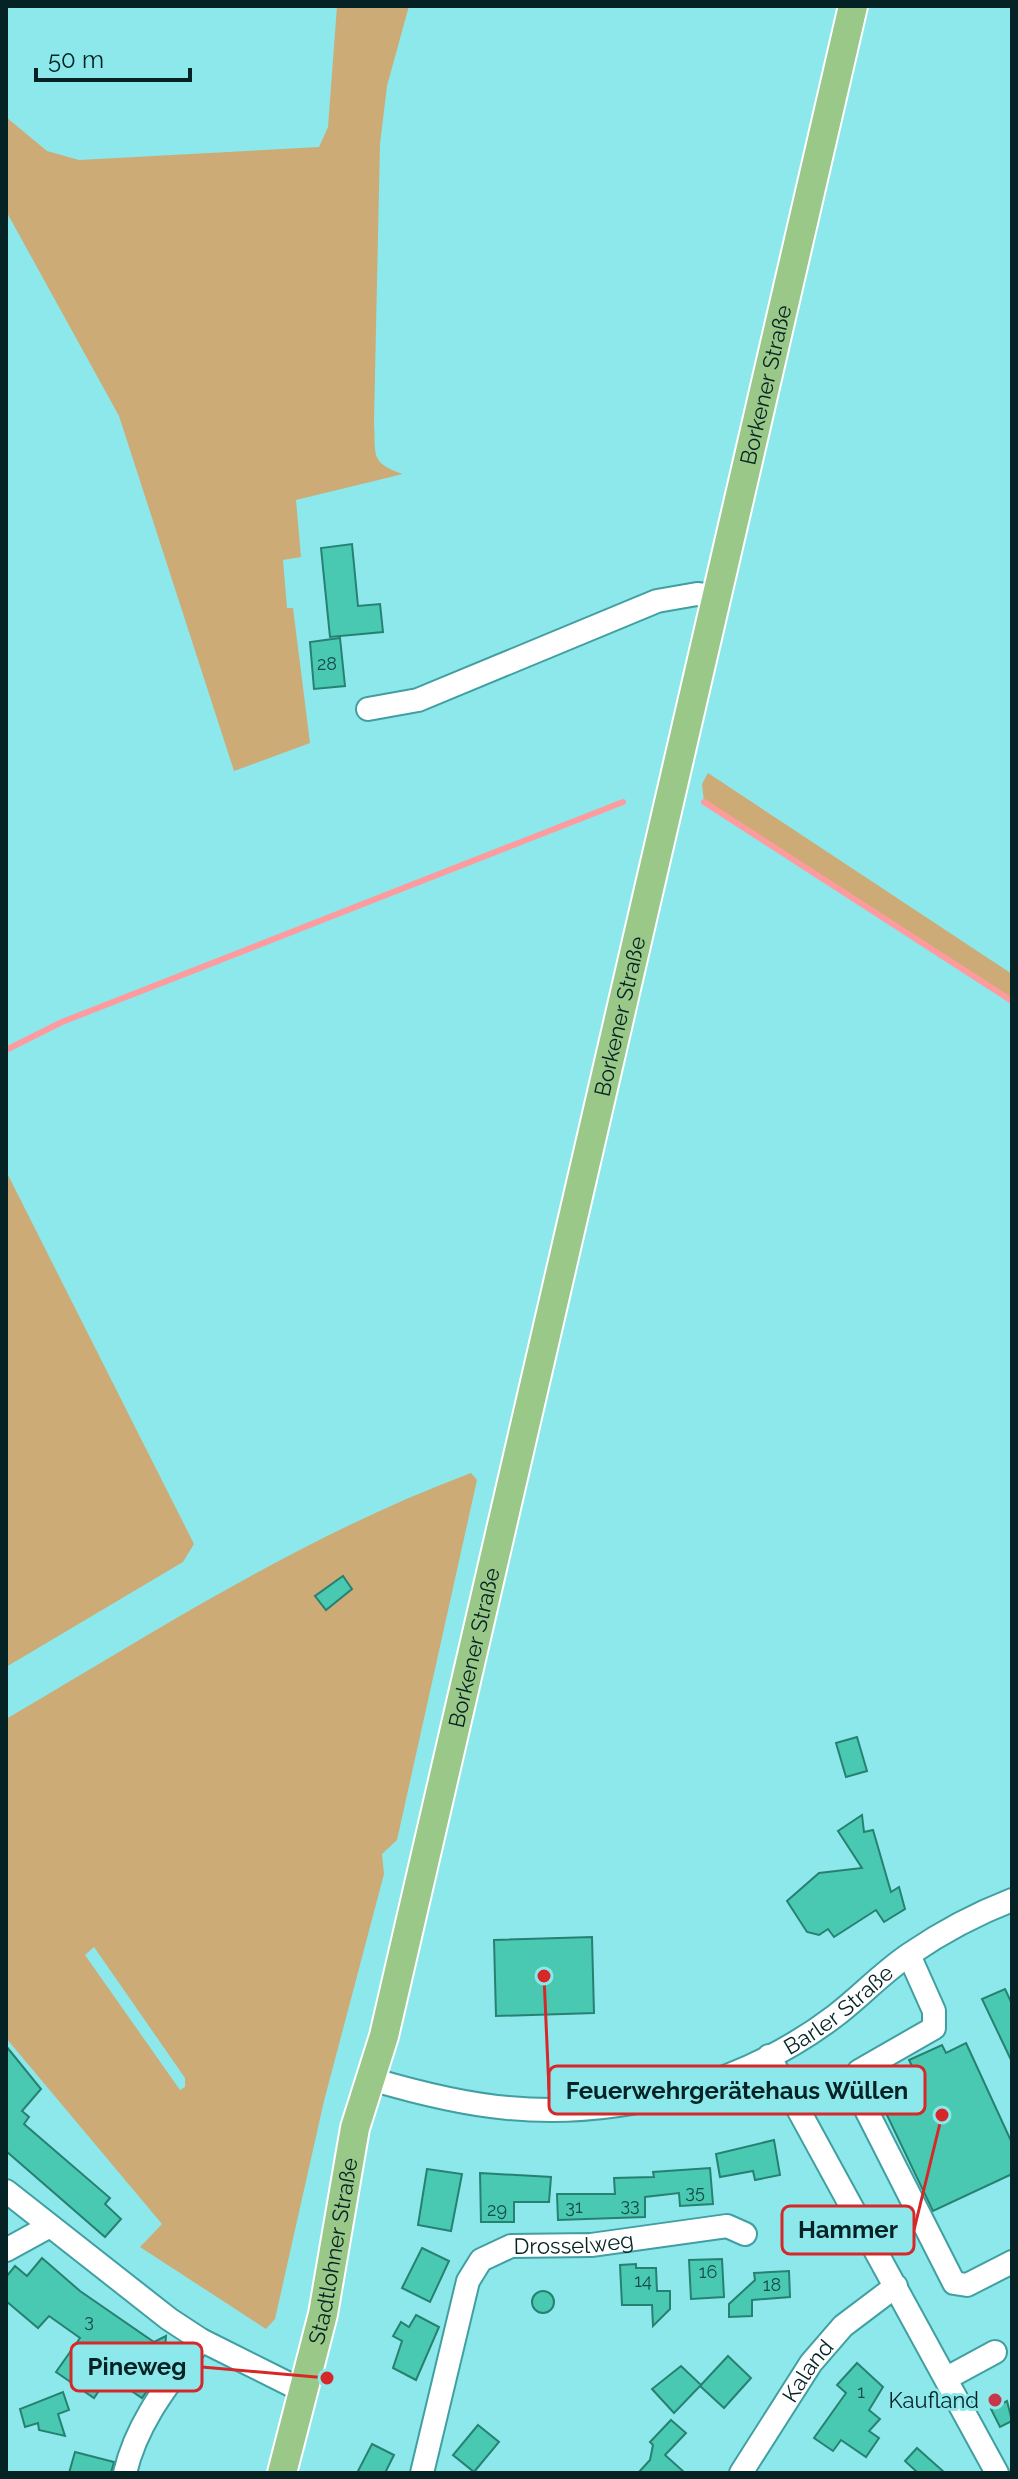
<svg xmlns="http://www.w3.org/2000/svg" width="1018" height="2479" font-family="Raleway,sans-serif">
<rect width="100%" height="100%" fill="#8de8eb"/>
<g fill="#cdab77" fill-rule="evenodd">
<path d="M 337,6 L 409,6 L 387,86 L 380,144 L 374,422 C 376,454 369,463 403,474 L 296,500 L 301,557 L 283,560 L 287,608 L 293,608 L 310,743 L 234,771 L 119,416 L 6,211 L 6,117 L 47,151 L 79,160 L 319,147 L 328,127 Z"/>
<polygon points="708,773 1012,974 1012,1001 704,802 702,784"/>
<polygon points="6,1171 194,1544 183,1562 6,1667"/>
<path d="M 471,1473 L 477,1480 L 397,1840 L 382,1854 L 384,1874 L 324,2101 L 275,2319 L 266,2329 L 140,2247 L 162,2224 L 6,2038 L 6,1719 C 157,1630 307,1534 471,1473 ZM 94,1947 L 185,2078 L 185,2087 L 180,2090 L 85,1955 Z"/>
</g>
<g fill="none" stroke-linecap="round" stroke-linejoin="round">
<g stroke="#fd9b9e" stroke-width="6">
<polyline points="704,802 1012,1001"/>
<polyline points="6,1050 62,1022 623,802"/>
</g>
</g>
<g fill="#4ac9b2" stroke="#278171" stroke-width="2">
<polygon points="352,544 358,606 380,604 383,632 330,637 321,548"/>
<polygon points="340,638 345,686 314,689 310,642"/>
<polygon points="343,1576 352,1589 326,1610 315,1596"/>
<polygon points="857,1737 867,1771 846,1777 836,1743"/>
<polygon points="862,1815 864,1832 873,1830 891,1892 899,1887 905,1909 884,1922 876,1910 834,1937 828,1929 819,1935 807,1932 787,1901 819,1873 862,1868 838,1831"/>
<polygon points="592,1937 594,2013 496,2016 494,1940"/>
<polygon points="1005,1989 1012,2004 1012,2062 982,1999"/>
<polygon points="966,2043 1012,2143 1012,2174 933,2211 873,2086 913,2068 909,2060 942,2045 946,2053"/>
<polygon points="6,2046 41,2089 22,2111 29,2117 24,2124 110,2198 105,2204 121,2219 105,2237 6,2151"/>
<polygon points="774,2140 780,2175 755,2180 753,2171 720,2177 716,2154"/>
<polygon points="710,2168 713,2204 680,2206 679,2193 645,2197 645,2217 558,2220 557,2194 615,2194 614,2178 654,2177 653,2172"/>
<polygon points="427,2169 462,2174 451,2231 418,2225"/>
<polygon points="480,2173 551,2177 549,2202 514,2202 514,2222 481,2222"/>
<polygon points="422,2248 449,2261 430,2302 402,2288"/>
<polygon points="42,2258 80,2291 154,2342 166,2336 165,2349 172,2355 142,2398 109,2376 94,2398 56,2372 80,2338 49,2316 38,2328 6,2301 6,2277 15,2266 27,2276"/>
<polygon points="722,2259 724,2297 691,2299 689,2260"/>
<polygon points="636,2264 636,2268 656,2268 657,2291 670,2291 670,2309 653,2326 652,2305 622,2305 620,2265"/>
<polygon points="789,2271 790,2297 752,2300 752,2316 729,2317 729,2304 755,2280 754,2273"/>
<circle cx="543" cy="2302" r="11"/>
<polygon points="416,2315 439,2327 416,2380 393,2368 402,2341 393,2336 401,2322 409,2327"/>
<polygon points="728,2356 751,2378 724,2408 700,2386"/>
<polygon points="857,2363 883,2387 869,2410 880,2419 869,2431 879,2438 866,2457 841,2440 833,2451 814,2438 846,2393 837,2385"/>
<polygon points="681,2366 701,2385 674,2413 652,2389"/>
<polygon points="63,2392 69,2410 58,2414 65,2436 39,2430 38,2423 25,2427 20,2409"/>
<polygon points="1007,2401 1012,2421 1000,2427 991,2409"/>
<polygon points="671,2420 686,2433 665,2455 685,2473 638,2473 650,2460 653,2445 650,2442"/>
<polygon points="478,2425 499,2442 474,2472 453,2455"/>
<polygon points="372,2444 394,2455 385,2473 357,2473"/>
<polygon points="917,2448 945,2473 918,2473 905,2461"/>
<polygon points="75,2452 114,2462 111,2473 69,2473"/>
</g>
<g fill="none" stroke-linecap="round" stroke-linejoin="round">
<g stroke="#419fa2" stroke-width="26">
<g id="minor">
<polyline points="368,709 418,700 657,601 697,594 715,596"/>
<polyline points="909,1955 934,2011 934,2028 859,2071 853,2082 855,2088 954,2283 967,2285 1012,2262"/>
<polyline points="769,2056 997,2473"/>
<path id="s1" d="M 371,2079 C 415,2092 462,2104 508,2108 C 621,2119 744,2085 835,2016 C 861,1996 883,1972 910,1954 C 942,1932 976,1914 1012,1900"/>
<polyline points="6,2191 169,2319 201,2340 301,2390"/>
<polyline points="6,2250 48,2227"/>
<polyline points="947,2378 995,2352"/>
<path d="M 125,2473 C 137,2421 170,2382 201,2340"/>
<path id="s2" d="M 422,2473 L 468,2281 L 481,2260 L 511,2246 L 591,2245 L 727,2226 L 745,2234"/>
<path id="s3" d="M 741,2473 L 811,2363 L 843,2326 L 896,2286"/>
</g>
</g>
<g stroke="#fff" stroke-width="32">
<g id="major">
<path id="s4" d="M 282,2473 L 323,2314 L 355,2128 L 384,2036 L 853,6"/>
</g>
</g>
<use href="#minor" stroke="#fff" stroke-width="22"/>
<use href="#major" stroke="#9ac888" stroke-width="28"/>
</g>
<circle fill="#c73749" stroke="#8de8eb" stroke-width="3" cx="995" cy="2400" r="8"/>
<g text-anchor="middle" stroke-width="6" stroke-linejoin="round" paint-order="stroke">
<g font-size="18" fill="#164c48">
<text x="327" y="670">28</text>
<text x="695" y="2198">35</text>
<text x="630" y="2211">33</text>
<text x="574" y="2213">31</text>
<text x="497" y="2216">29</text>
<text x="708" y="2278">16</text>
<text x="643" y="2287">14</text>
<text x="772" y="2291">18</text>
<text x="89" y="2327">3</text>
<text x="861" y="2398">1</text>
</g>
<g font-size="22" fill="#052324" stroke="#8de8eb">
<text dy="8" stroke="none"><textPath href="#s4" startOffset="2144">Borkener Straße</textPath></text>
<text dy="8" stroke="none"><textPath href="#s4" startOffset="1496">Borkener Straße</textPath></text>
<text dy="8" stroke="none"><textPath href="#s4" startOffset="848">Borkener Straße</textPath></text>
<text dy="8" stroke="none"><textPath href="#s1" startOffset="494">Barler Straße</textPath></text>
<text dy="8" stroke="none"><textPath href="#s2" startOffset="318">Drosselweg</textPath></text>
<text dy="8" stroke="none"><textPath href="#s4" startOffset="228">Stadtlohner Straße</textPath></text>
<text dy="8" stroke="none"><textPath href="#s3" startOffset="122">Kaland</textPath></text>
</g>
<g font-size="22" fill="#052324" stroke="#8de8eb" text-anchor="end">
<text x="979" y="2408">Kaufland</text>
</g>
</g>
<path fill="none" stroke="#d62828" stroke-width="3" d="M544 1976L549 2090M942 2115L914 2230M327 2378L202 2367"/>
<g fill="#d62828" stroke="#8de8eb" stroke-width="3">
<circle cx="544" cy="1976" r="8"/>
<circle cx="942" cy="2115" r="8"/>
<circle cx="327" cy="2378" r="8"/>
</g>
<g fill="#8de8eb" stroke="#d62828" stroke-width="3">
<rect x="549" y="2066" width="376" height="48" rx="8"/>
<rect x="782" y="2206" width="132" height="48" rx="8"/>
<rect x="71" y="2343" width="131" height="48" rx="8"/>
</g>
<g font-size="24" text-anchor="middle" font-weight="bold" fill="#052324">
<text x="737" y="2099">Feuerwehrgerätehaus Wüllen</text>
<text x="848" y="2238">Hammer</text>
<text x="137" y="2375">Pineweg</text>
</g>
<rect width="1018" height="2479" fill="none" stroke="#052324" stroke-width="16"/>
<path d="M36 68v12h154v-12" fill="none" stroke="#052324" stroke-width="4"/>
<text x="48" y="68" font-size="24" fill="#052324" stroke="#8de8eb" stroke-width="6" paint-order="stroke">50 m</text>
</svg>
